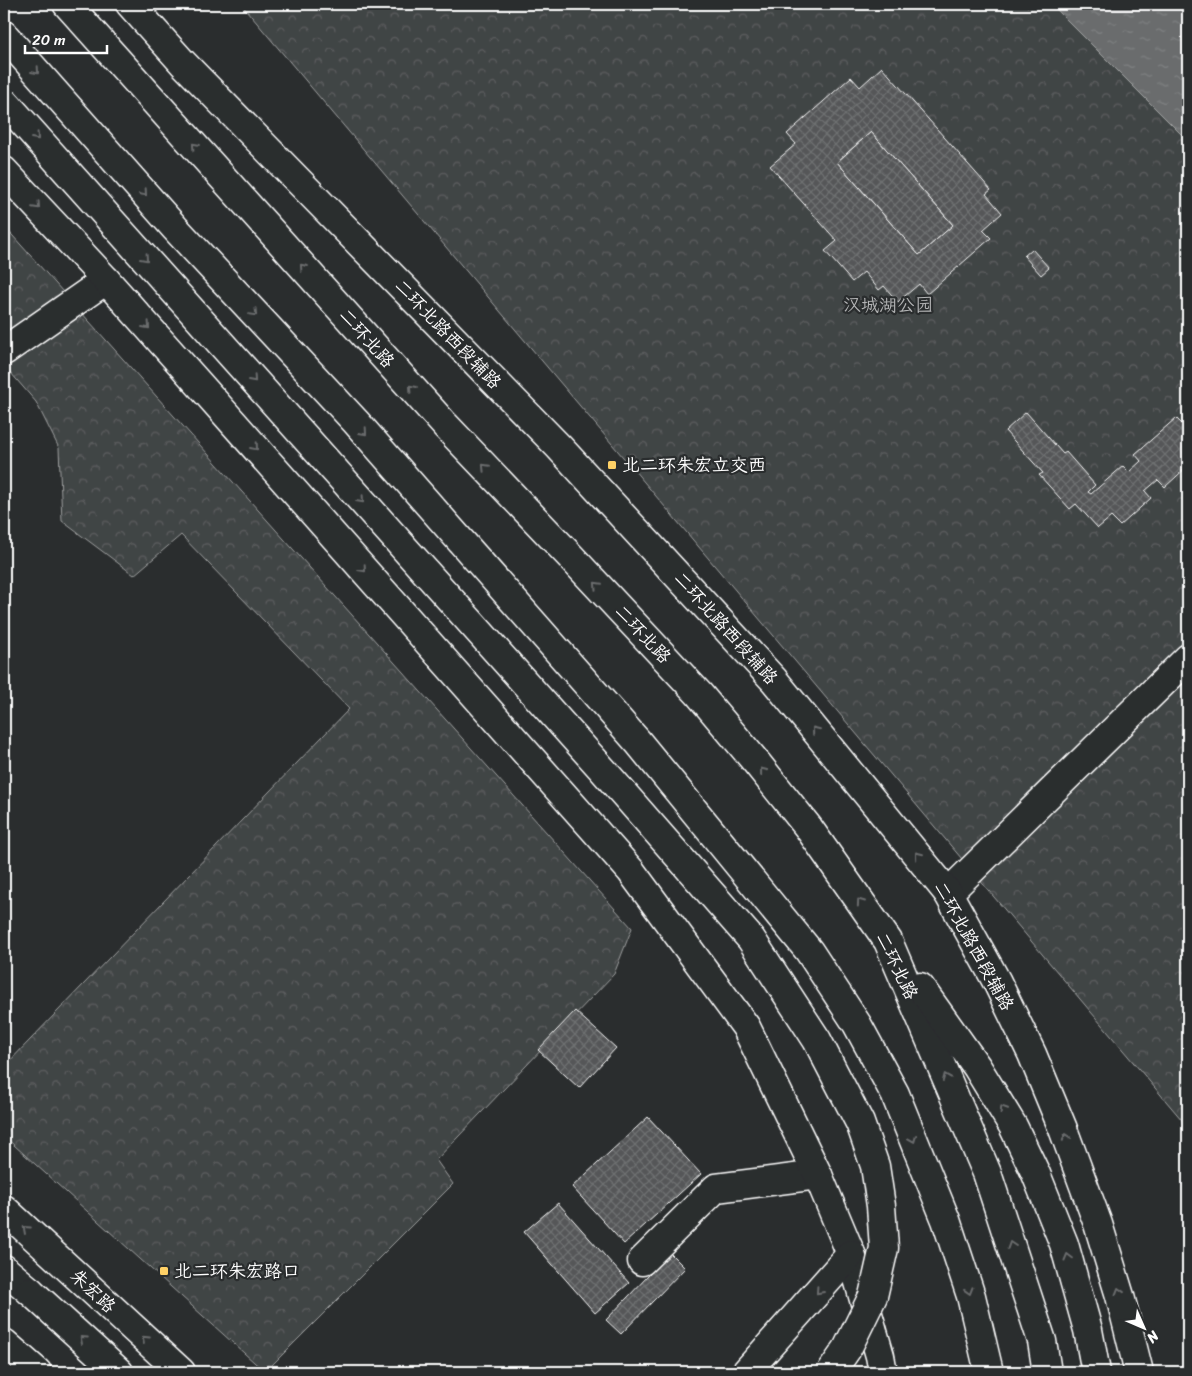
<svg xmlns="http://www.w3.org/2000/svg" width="1192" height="1376" font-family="Sriracha,'LXGW WenKai TC',sans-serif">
<defs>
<pattern id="forest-crowns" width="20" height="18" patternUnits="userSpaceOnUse" patternTransform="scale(1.25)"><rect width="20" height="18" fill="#414445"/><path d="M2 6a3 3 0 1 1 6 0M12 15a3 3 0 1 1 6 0" fill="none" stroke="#5e6061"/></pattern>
<pattern id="water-ripples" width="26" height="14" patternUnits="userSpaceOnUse" patternTransform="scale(1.25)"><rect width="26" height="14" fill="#6a6c6d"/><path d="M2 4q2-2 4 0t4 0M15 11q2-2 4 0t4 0" fill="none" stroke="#808283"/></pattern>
<pattern id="building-cross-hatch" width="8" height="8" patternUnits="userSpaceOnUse" patternTransform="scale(1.25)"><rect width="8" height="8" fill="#555758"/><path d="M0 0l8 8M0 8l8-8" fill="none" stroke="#6e7071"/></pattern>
</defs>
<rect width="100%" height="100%" fill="#2a2d2e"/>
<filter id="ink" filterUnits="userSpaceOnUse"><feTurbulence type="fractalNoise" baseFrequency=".02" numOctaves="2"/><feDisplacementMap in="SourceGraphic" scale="10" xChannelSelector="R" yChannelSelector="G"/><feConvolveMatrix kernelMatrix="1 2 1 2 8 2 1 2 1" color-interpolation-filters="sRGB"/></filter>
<g filter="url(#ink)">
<g fill="url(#forest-crowns)" stroke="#a0a2a2">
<polygon points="241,4 1188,4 1188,1151 1182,1120"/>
<polygon points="4,226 632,928 614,974 436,1160 453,1184 265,1372 4,1136 4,1067 349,709 181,535 134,575 62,521 59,448 36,402 4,365"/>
</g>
<polygon fill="url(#water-ripples)" stroke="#a6a7a7" points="1052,4 1188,4 1188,141 1061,14"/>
<g fill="url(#building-cross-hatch)" stroke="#fff" fill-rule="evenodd">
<path d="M 882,67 L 991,190 L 986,194 L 1002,213 L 983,230 L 991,238 L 927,294 L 919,284 L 898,302 L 884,286 L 879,290 L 864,272 L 852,282 L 825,251 L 837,241 L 770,166 L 796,144 L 787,134 L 851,77 L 860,87 ZM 871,132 L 953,225 L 919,255 L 837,162 Z"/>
<polygon points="871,132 953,225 919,255 837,162"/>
<polygon points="1032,249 1049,268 1041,275 1024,256"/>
<polygon points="1026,412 1063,454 1066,452 1095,485 1088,492 1091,494 1123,466 1129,472 1141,461 1135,454 1176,418 1183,425 1188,420 1188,466 1165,487 1158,480 1145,491 1151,498 1120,526 1111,517 1098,528 1076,504 1070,509 1039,475 1043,473 1005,431"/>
<polygon points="575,1011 616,1048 579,1088 538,1050"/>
<polygon points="648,1117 701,1174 624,1244 572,1187"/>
<polygon points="558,1203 629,1283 595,1313 524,1232"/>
<polygon points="670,1253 685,1268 621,1334 606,1320"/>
</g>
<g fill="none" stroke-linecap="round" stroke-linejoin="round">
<g stroke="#fff" stroke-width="31">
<g id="minor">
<polyline points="4,351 106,280"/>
<polyline points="948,893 1188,658"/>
<polyline points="642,1261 716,1188 818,1175"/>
</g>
</g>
<g stroke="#fff" stroke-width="31">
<g id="major">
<polyline points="130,4 183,63 559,447 774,680 948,893 997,982 1032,1054 1063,1129 1098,1224 1120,1296 1139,1372"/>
<polyline points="4,171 106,280 199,384 631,871 746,1027 818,1175 851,1254 880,1356 883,1372"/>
<polyline points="4,1209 181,1372"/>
<polyline points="4,1269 30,1291"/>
<polyline points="746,1372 851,1254"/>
</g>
</g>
<g stroke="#fff" stroke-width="31">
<g id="highway">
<polyline points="67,4 445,425 571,557 699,694 756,762 808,827 888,941 987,1173 1042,1341 1047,1372"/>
<polyline points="4,35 175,228 356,422 638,742 809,951 857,1024 895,1094 946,1220 971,1296 989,1372"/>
<polyline points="920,987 977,1067 1013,1126 1036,1174 1064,1244 1088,1330 1096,1372"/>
<polyline points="30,1291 119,1372"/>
<polyline points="4,1343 37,1372"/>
</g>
</g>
<use href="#minor" stroke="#2a2d2e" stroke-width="28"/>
<use href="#major" stroke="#2a2d2e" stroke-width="28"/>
<use href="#highway" stroke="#2a2d2e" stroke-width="28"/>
<g stroke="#fff" stroke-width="31" stroke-linecap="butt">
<polyline id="highway-bridge" points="4,101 603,770 751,939 817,1040 860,1123 875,1166 881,1206 884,1248 873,1296 847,1349 831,1372"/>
</g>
<use href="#highway-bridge" stroke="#2a2d2e" stroke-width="28"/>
</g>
<defs><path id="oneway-chevron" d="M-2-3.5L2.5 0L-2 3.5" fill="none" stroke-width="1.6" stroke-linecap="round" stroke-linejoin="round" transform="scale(1.25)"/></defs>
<g stroke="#6a6c6d">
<use href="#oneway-chevron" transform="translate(36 71) rotate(49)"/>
<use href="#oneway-chevron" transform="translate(36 137) rotate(48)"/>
<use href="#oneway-chevron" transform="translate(195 146) rotate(-132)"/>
<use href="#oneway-chevron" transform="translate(144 193) rotate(49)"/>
<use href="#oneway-chevron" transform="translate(37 206) rotate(47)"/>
<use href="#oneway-chevron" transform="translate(145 258) rotate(48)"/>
<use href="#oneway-chevron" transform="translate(303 267) rotate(-132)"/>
<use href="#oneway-chevron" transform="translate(254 313) rotate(47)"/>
<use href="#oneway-chevron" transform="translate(147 326) rotate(48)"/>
<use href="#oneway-chevron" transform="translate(253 379) rotate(48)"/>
<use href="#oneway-chevron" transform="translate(412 388) rotate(-132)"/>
<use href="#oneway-chevron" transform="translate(364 432) rotate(49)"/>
<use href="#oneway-chevron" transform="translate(255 447) rotate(49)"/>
<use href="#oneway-chevron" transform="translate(485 467) rotate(-134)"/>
<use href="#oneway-chevron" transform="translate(361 500) rotate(48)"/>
<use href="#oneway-chevron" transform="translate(363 569) rotate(49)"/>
<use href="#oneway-chevron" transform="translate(597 585) rotate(-133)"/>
<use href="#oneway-chevron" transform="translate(815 730) rotate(-129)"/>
<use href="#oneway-chevron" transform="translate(763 771) rotate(-128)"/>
<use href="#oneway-chevron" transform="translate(918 855) rotate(-129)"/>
<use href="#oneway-chevron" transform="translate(860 902) rotate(-125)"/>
<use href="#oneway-chevron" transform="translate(946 1077) rotate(-113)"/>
<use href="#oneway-chevron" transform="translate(1003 1109) rotate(-122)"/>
<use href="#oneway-chevron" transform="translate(1066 1137) rotate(-110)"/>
<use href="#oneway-chevron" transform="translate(913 1139) rotate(68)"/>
<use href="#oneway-chevron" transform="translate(26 1229) rotate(-138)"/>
<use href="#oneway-chevron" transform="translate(1011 1245) rotate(-108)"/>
<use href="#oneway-chevron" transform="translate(1068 1257) rotate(-105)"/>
<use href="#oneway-chevron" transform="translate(819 1291) rotate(132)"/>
<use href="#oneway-chevron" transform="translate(969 1291) rotate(73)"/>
<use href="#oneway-chevron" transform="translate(1119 1291) rotate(-107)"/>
<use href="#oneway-chevron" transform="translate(83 1339) rotate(-138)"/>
<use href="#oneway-chevron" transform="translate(145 1339) rotate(-137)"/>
</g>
</g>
<g fill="#ffd166" stroke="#2a2d2e" stroke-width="2">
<rect x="607" y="460" width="10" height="10" rx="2.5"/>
<rect x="159" y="1266" width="10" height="10" rx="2.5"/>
</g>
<g text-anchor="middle" stroke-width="4.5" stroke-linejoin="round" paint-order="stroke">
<g font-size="18" fill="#b3b4b5" stroke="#2a2d2e">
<text x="888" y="311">汉城湖公园</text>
</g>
<g font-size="18" fill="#fff" stroke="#2a2d2e">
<text transform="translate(448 334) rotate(46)" y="6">二环北路西段辅路</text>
<text transform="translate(367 338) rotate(48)" y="6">二环北路</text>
<text transform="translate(726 628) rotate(48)" y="6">二环北路西段辅路</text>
<text transform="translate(643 634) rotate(47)" y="6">二环北路</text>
<text transform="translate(974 946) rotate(61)" y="6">二环北路西段辅路</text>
<text transform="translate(897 966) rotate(64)" y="6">二环北路</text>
<text transform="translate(93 1291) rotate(43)" y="6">朱宏路</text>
</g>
<g font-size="18" fill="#fff" stroke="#2a2d2e" text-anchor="start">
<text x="622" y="471">北二环朱宏立交西</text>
<text x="174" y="1277">北二环朱宏路口</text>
</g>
</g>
<rect width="1192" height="1376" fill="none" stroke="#2a2d2e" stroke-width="20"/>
<rect x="10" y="10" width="1172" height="1356" fill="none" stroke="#fff" stroke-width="2" filter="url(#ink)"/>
<g transform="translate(1144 1328) rotate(135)" stroke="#2a2d2e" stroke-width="4" paint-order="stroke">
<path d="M0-4L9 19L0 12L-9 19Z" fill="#ffffff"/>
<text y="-8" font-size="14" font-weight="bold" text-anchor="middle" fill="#ffffff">N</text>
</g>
<path d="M25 45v8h82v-8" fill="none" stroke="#ffffff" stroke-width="2.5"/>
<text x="32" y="45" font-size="15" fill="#ffffff" stroke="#2a2d2e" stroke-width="4" paint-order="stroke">20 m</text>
</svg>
